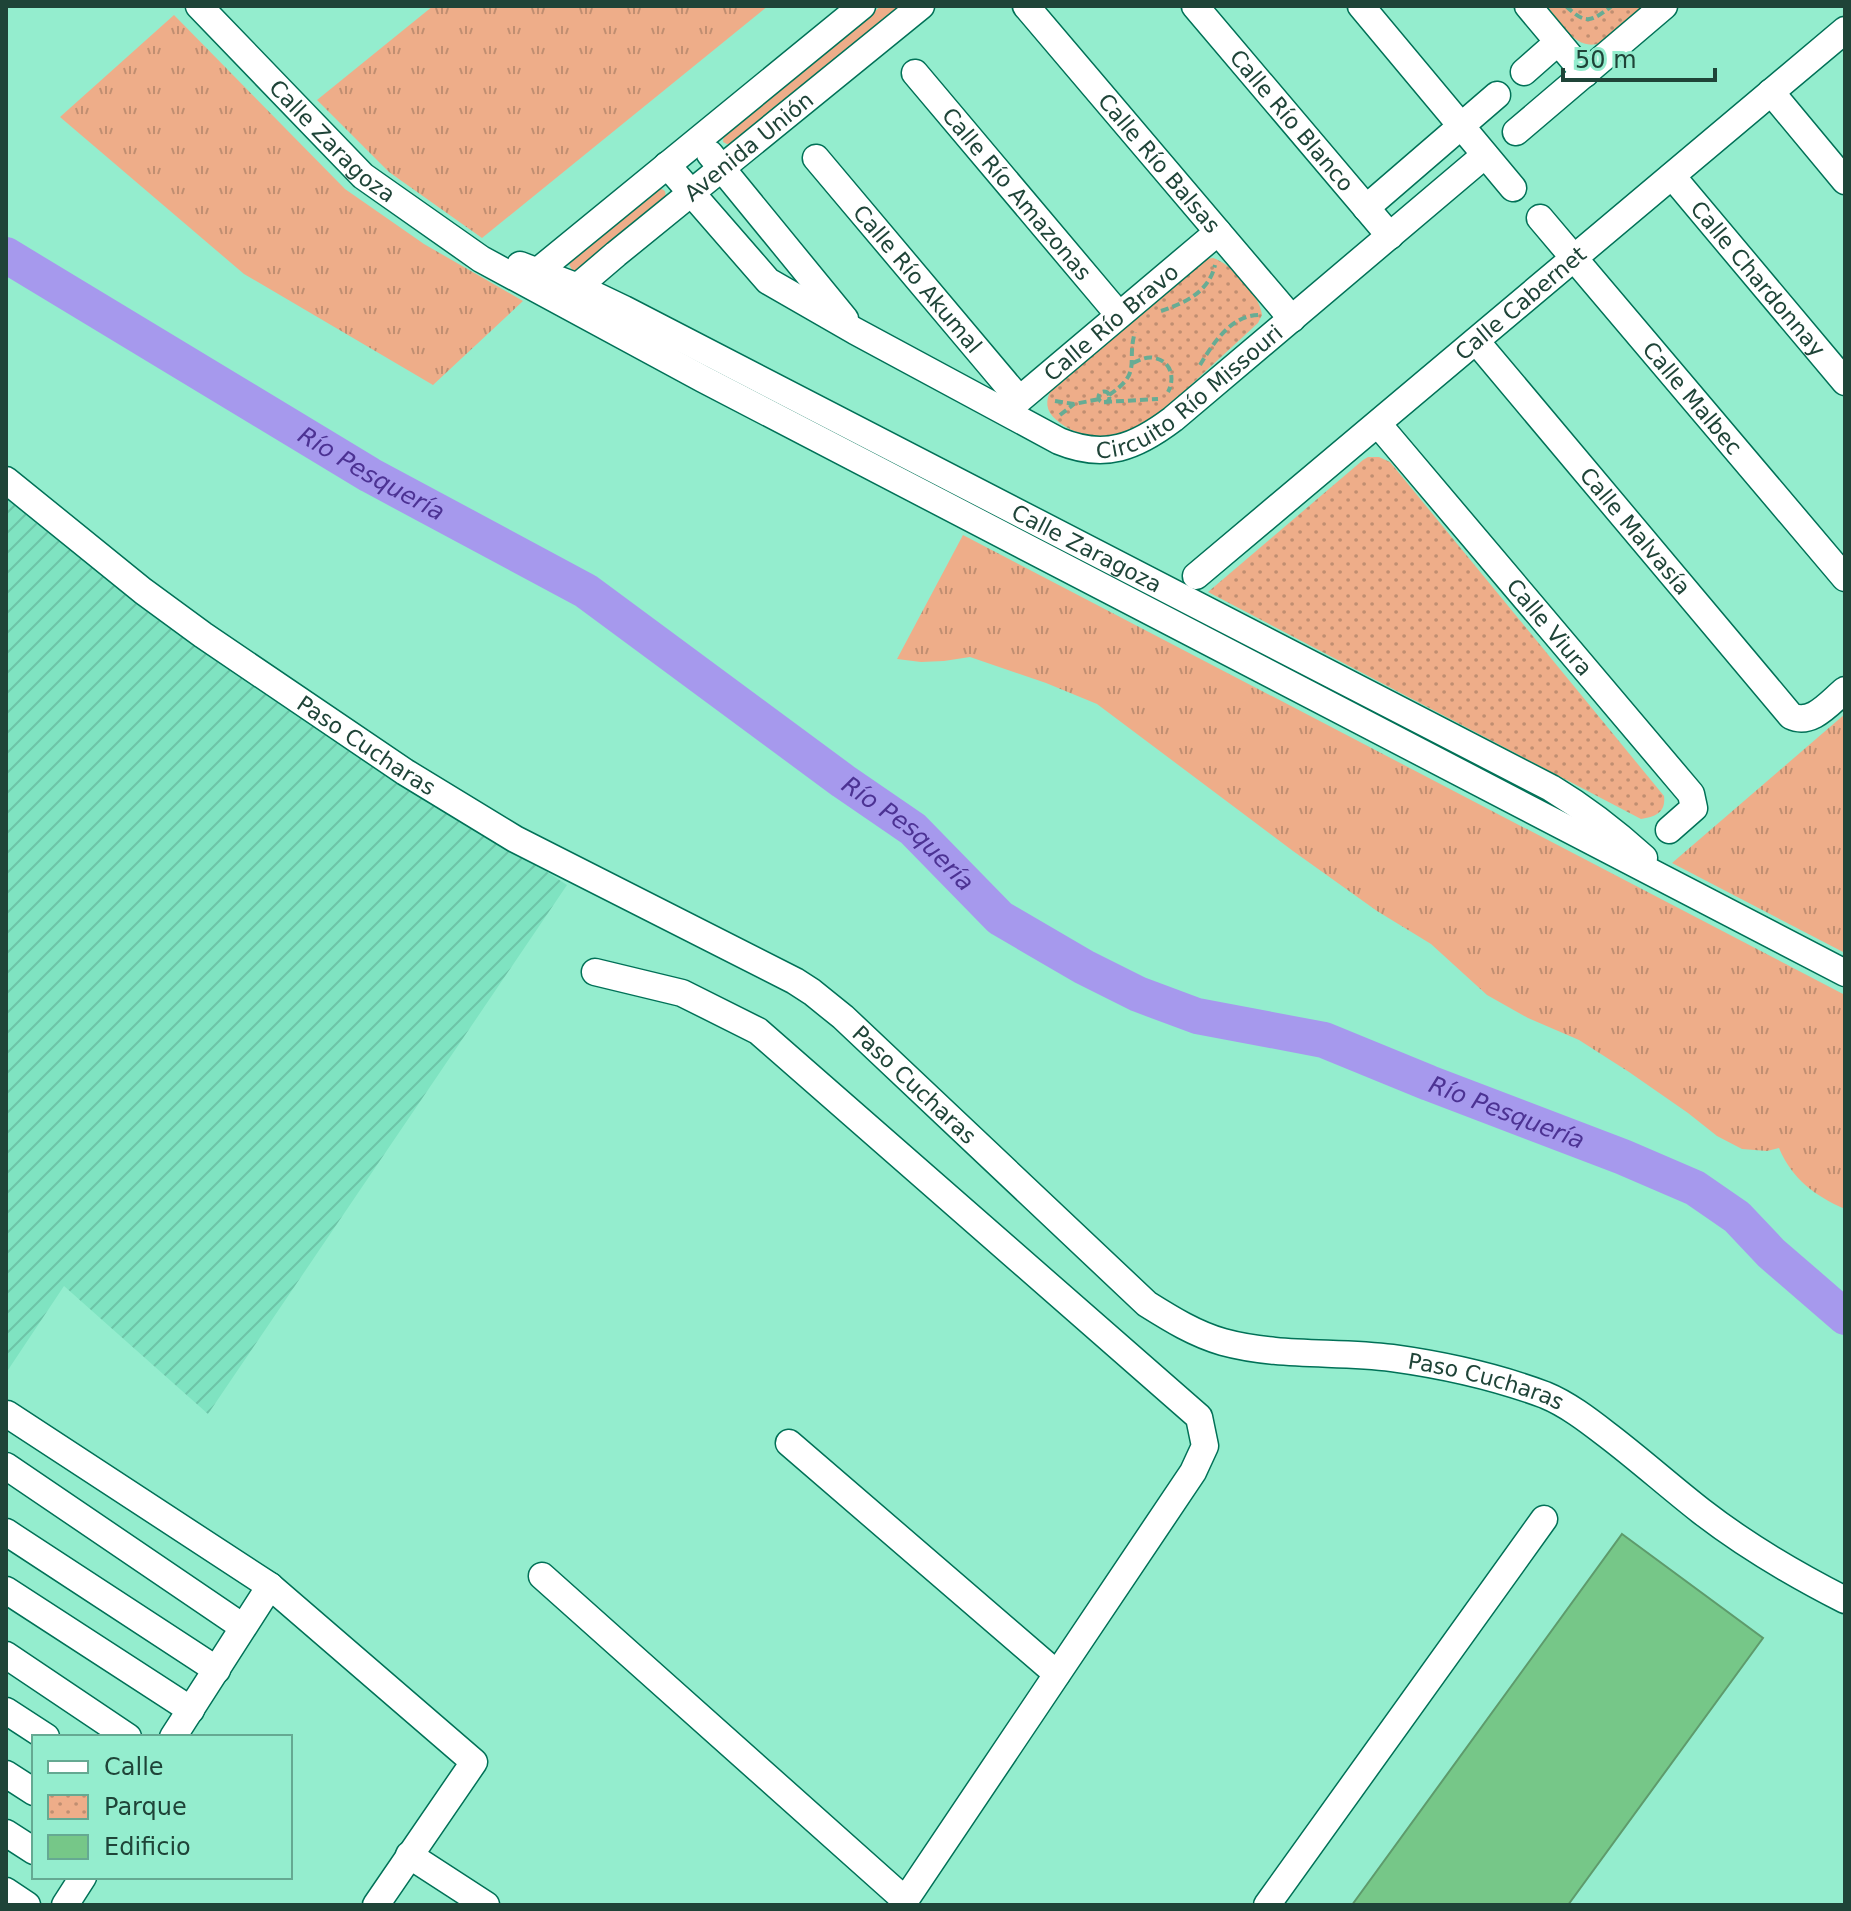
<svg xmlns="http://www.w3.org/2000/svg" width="1851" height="1911" font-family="'DejaVu Sans',sans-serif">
<defs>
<pattern id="industrial-furrows" width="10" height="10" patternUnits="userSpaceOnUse" patternTransform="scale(2)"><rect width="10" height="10" fill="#7fe3c1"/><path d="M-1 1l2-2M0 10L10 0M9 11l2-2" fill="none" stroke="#6dc4a7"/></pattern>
<pattern id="grass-tufts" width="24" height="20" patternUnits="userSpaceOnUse" patternTransform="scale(2)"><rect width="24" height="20" fill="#eead89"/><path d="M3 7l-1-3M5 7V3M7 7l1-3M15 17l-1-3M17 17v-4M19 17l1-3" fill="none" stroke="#c08e71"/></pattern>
<pattern id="park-dots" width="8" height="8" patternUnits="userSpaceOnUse" patternTransform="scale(2)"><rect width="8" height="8" fill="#eead89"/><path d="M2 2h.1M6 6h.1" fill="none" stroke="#c08e71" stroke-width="1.8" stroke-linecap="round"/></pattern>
</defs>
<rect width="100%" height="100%" fill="#94edce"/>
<polygon fill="url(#industrial-furrows)" points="6,488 157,615 567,885 208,1414 64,1286 6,1373"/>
<g fill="url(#grass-tufts)">
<polygon points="433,6 768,6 482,238 389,172 317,100"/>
<polygon points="174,15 345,189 424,244 523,301 433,385 244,274 60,117"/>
<path d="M 963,535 L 1845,995 L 1845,1209 C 1815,1196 1792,1179 1779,1148 L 1767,1151 L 1742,1149 L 1717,1136 L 1688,1113 L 1629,1072 L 1579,1040 L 1528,1018 L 1487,995 L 1431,944 L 1377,911 L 1293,851 L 1097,704 L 1046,683 L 970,657 L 944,661 L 921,662 L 897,659 Z"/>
<polygon points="1845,714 1845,953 1672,863"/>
</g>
<g fill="url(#park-dots)">
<path d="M 1547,6 L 1644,6 L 1600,43 C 1576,52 1560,22 1547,6 Z"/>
<path d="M 1213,258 C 1231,263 1261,297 1262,315 L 1258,323 C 1237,343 1215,362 1194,382 C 1174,401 1152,426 1125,435 C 1105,441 1077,436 1060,423 C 1048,414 1044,405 1050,392 L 1206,259 Z"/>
<path d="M 1368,457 L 1379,457 L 1390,462 L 1664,796 C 1666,812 1656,817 1641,819 L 1208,592 L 1363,460 Z"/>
</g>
<g fill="#eead89">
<polygon points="881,6 901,6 732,143 727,144 723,142 724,134"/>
<polygon points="660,188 665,191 666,198 579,270 572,270 569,264 571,261"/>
</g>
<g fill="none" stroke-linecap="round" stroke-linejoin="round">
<path stroke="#a699ed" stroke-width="36" id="s1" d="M 6,255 L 370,475 L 586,591 L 843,781 L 913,829 L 1000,918 L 1084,967 L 1138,994 L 1197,1016 L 1324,1040 L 1429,1083 L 1623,1157 L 1695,1188 L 1737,1217 L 1771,1253 L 1845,1317"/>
</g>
<polygon fill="#76c788" stroke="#5e9b6c" stroke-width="2" points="1622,1534 1763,1638 1568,1905 1352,1905"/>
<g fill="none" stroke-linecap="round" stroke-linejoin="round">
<g stroke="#017157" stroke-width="29">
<g id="minor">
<path id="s2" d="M 199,6 L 363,176 L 481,259 L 703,379 L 1845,973"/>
<path id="s3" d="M 1026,6 L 1292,319"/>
<path id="s4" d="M 1195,6 L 1390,236"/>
<polyline points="1361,6 1513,188"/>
<polyline points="1528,6 1585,74"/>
<polyline points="1524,72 1558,42"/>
<path id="s5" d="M 915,73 L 1119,315"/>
<polyline points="1771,92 1845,181"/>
<polyline points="1516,132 1664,6"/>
<polyline points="710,154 845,319"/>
<path id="s6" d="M 816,158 L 1019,399"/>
<path id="s7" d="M 667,165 L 768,281 L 855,331 L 1059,441 C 1105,460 1136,447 1173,419 L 1485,155"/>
<path id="s8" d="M 1672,176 L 1845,382"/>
<polyline points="1366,208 1497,95"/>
<path id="s9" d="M 1540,218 L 1845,578"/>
<path id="s10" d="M 520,265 L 578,287 L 624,309 L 1551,788 C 1586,809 1613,830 1644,858"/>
<polyline points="527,280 862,6"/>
<path id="s11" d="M 568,295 L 616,254 L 921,6"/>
<path id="s12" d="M 1476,341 L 1791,716 C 1812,726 1830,702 1845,690"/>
<path id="s13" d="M 1007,410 L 1218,232"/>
<path id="s14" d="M 1378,424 L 1691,794 L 1694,808 L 1669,830"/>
<path id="s15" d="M 6,480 L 143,591 L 203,635 L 405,772 L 515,839 L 795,981 L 812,992 L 843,1017 L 1147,1304 C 1171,1319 1195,1334 1223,1342 C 1278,1357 1336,1351 1392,1358 C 1443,1365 1497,1377 1545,1395 C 1567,1404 1588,1420 1606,1434 C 1639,1459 1669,1486 1701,1511 C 1746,1546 1794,1574 1845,1600"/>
<path id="s16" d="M 1196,576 L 1845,30"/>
<polyline points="595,972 682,993 758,1031 1199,1417 1205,1446 1193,1472 902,1905"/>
<polyline points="7,1414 270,1586 474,1762 376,1905"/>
<polyline points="789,1443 1057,1674"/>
<polyline points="6,1466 243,1627"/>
<polyline points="6,1532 217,1670"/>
<polyline points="542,1576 905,1900"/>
<polyline points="6,1590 191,1710"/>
<polyline points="6,1655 128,1737"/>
<polyline points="6,1711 46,1737"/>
<polyline points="173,1737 270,1586"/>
<polyline points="6,1774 34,1792"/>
<polyline points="6,1833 34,1851"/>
<polyline points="409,1855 486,1905"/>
<polyline points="6,1891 27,1905"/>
<polyline points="65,1905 83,1877"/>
<polyline points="1267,1905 1544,1519"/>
</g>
</g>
<g stroke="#67ac94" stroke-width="4" stroke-dasharray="8 4" stroke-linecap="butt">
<path d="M 1566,6 C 1587,26 1591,21 1612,6"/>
<path d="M 1161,311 C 1185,303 1209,292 1215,265"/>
<path d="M 1133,363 C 1140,360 1147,356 1154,358 C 1172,361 1175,379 1168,392"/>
<path d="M 1200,365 C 1214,342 1232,314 1261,315"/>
<circle cx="1104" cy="397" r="5.5"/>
<path d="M 1109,395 C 1143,372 1126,363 1135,332"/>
<polyline points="1055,401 1074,404 1100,399"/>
<polyline points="1104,402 1158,399"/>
<polyline points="1060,415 1074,404"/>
</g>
<use href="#minor" stroke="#fff" stroke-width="26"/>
</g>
<g text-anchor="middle" stroke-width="6" stroke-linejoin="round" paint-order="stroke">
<g font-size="22" fill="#1f4438" stroke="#94edce">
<text dy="8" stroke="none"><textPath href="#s4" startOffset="150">Calle Río Blanco</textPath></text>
<text dy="8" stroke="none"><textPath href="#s2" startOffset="190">Calle Zaragoza</textPath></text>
<text dy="8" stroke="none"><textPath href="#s11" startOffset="234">Avenida Unión</textPath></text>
<text dy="8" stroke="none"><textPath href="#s3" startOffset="206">Calle Río Balsas</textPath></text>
<text dy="8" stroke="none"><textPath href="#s5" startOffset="158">Calle Río Amazonas</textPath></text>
<text dy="8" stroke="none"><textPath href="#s6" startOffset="158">Calle Río Akumal</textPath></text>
<text dy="8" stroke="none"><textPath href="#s8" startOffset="134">Calle Chardonnay</textPath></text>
<text dy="8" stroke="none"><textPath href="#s16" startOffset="424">Calle Cabernet</textPath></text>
<text dy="8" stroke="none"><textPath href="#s13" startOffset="136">Calle Río Bravo</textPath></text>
<text dy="8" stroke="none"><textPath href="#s7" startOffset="636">Circuito Río Missouri</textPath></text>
<text dy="8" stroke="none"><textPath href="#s9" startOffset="236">Calle Malbec</textPath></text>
<text dy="8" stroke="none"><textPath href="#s12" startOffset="248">Calle Malvasía</textPath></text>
<text dy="8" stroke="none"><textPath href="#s10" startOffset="634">Calle Zaragoza</textPath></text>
<text dy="8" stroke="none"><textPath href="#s14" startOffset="266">Calle Viura</textPath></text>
<text dy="8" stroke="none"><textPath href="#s15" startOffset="448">Paso Cucharas</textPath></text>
<text dy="8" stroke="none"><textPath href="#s15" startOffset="1096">Paso Cucharas</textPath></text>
<text dy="8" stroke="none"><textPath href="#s15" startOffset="1768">Paso Cucharas</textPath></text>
</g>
<g font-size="24" font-style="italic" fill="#4c3293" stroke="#94edce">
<text dy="8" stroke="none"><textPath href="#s1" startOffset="426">Río Pesquería</textPath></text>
<text dy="8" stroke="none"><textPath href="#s1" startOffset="1074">Río Pesquería</textPath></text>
<text dy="8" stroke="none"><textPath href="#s1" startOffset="1746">Río Pesquería</textPath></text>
</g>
</g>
<rect width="1851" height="1911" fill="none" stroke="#1f4438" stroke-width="16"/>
<rect x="32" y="1735" width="260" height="144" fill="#94edce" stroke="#65a992" stroke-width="2"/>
<rect x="48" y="1761" width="40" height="12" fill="#ffffff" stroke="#65a992" stroke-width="2"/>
<text x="104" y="1775" font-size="24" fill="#1f4438">Calle</text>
<rect x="48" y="1795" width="40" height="24" fill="url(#park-dots)" stroke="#65a992" stroke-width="2"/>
<text x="104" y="1815" font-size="24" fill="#1f4438">Parque</text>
<rect x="48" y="1835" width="40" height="24" fill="#76c788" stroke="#65a992" stroke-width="2"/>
<text x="104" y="1855" font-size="24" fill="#1f4438">Edificio</text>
<path d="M1563 68v12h152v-12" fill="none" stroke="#1f4438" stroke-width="4"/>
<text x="1575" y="68" font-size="24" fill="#1f4438" stroke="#94edce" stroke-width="6" paint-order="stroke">50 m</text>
</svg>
